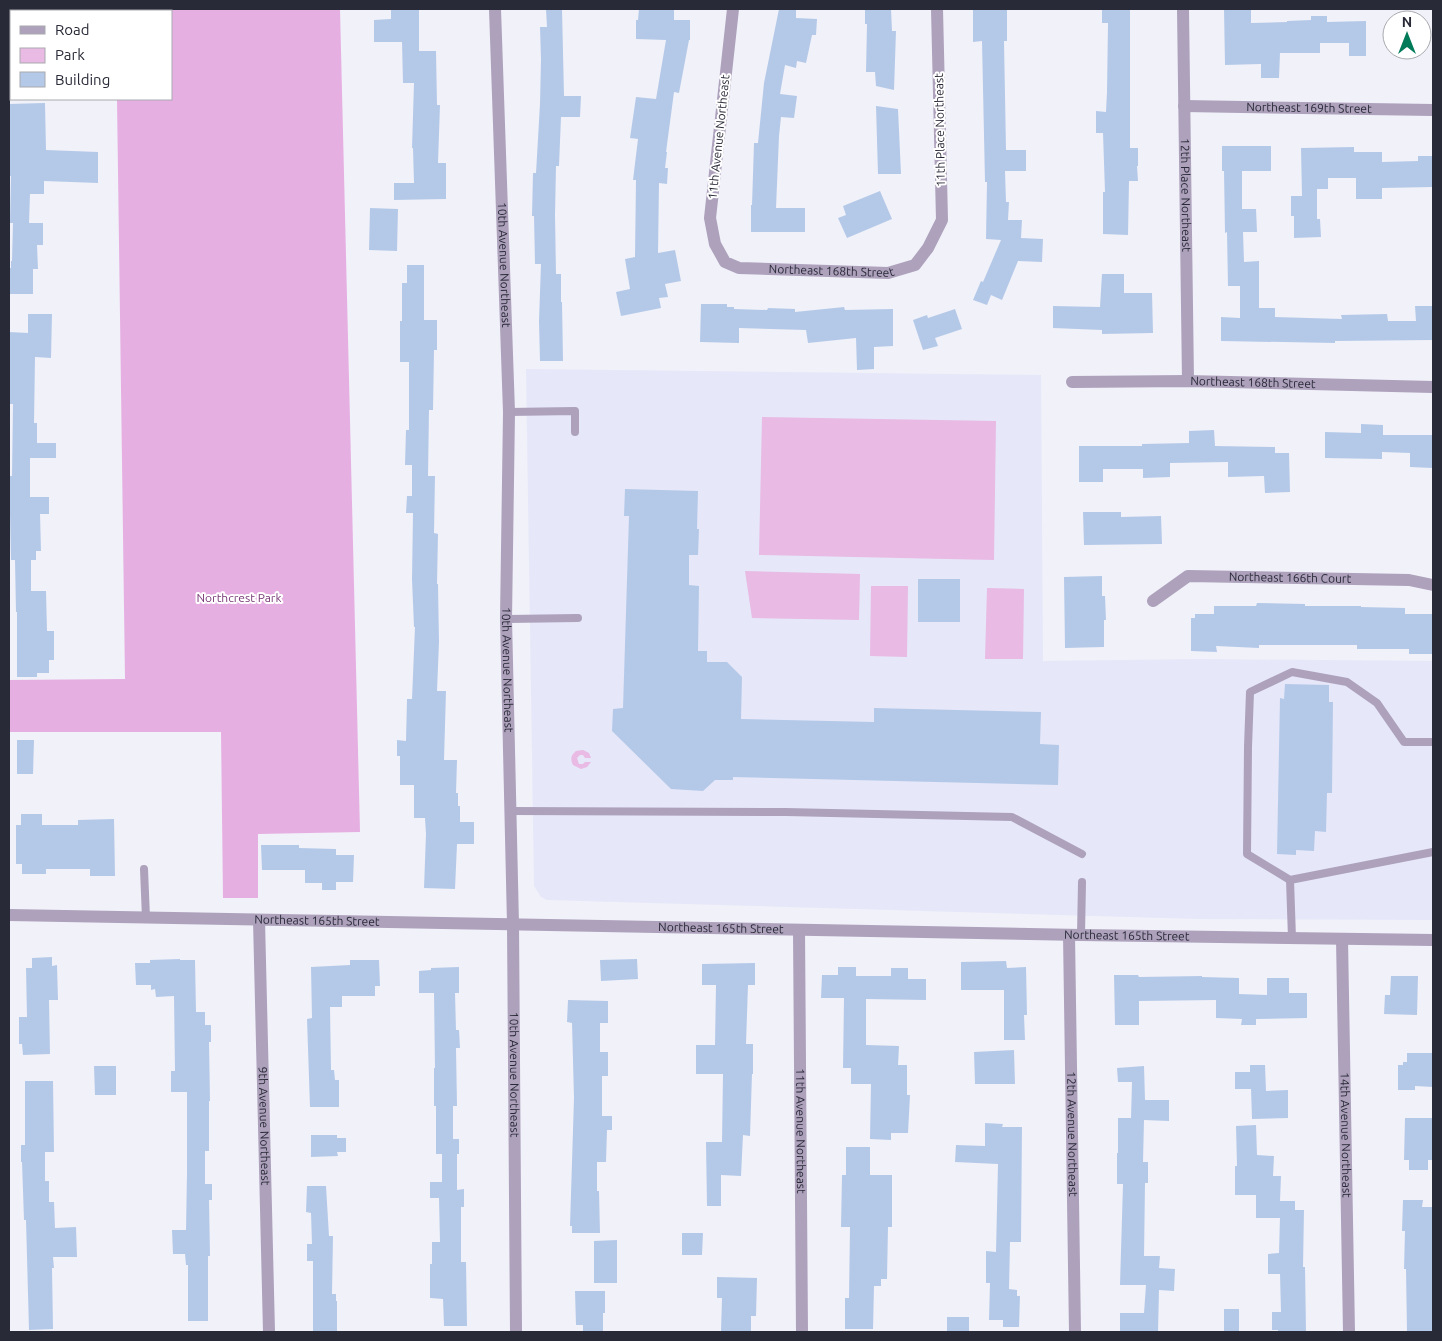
<svg xmlns="http://www.w3.org/2000/svg" width="1442" height="1341" font-family="Ubuntu,sans-serif">
<rect width="100%" height="100%" fill="#f1f1f9"/>
<polygon fill="#e6e7f9" points="526,369 1041,375 1043,661 1198,659 1433,661 1433,920 1197,919 547,900 541,897 534,886"/>
<g fill="#e8bae4">
<polygon points="762,417 996,421 994,560 759,555"/>
<polygon points="745,571 860,574 859,620 752,618"/>
<polygon points="871,586 908,586 907,657 870,656"/>
<polygon points="987,588 1024,589 1023,659 985,659"/>
<path d="M 583,750 L 589,753 L 591,758 L 585,758 L 583,755 L 580,755 L 577,758 L 579,764 L 583,764 L 585,762 L 591,762 L 587,767 L 581,769 L 573,765 C 570,759 571,755 576,751 Z"/>
</g>
<polygon fill="#e6afe2" points="116,9 340,9 360,832 258,834 258,898 223,898 221,732 9,732 9,680 125,679 117,99 171,99 171,11 116,11"/>
<g fill="#b4c9e8">
<polygon points="391,9 419,9 419,51 436,51 437,105 440,105 438,163 446,163 446,199 394,200 394,183 414,183 413,148 412,148 414,83 403,83 402,42 374,42 374,20 391,19"/>
<polygon points="546,9 562,9 564,96 581,96 580,117 561,117 559,166 556,166 555,215 556,274 561,274 561,302 562,302 563,361 540,361 539,321 541,264 535,264 534,216 532,216 533,173 536,173 540,104 541,59 540,27 547,27"/>
<polygon points="639,9 674,9 674,20 690,20 690,40 689,40 679,93 674,92 666,152 667,152 665,168 668,168 667,184 659,183 658,253 675,250 681,281 665,284 668,297 659,298 661,308 621,316 616,292 630,289 625,259 635,257 636,180 633,180 638,139 630,138 636,97 656,99 666,40 636,39 636,20 638,20"/>
<polygon points="779,9 796,9 796,18 817,19 816,35 812,35 806,63 797,61 796,68 785,65 780,94 797,96 794,118 781,117 779,136 776,208 805,208 805,232 751,232 751,205 752,205 754,143 758,143 764,83"/>
<polygon points="865,9 891,9 892,31 896,31 894,90 876,86 875,72 866,72 867,24 865,24"/>
<polygon points="973,9 1007,9 1007,41 1004,41 1006,150 1026,150 1026,171 1005,171 1006,202 1009,202 1008,220 1022,220 1021,238 1043,239 1042,262 1018,261 1002,300 991,295 987,305 973,300 981,281 983,282 1001,240 986,239 987,182 985,182 982,41 973,42"/>
<polygon points="1102,9 1130,9 1130,148 1138,148 1138,166 1137,166 1138,181 1129,181 1128,235 1103,234 1103,192 1105,192 1103,133 1096,133 1096,111 1106,112 1107,92 1108,23 1102,23"/>
<polygon points="1224,9 1251,9 1251,23 1287,22 1287,21 1311,20 1311,16 1327,16 1327,22 1366,21 1366,56 1349,56 1349,43 1320,43 1320,53 1280,53 1279,78 1261,78 1261,64 1225,65"/>
<polygon points="45,103 46,150 98,152 98,183 44,181 44,194 30,194 29,223 43,223 43,245 37,245 38,269 33,269 33,294 9,294 9,268 11,268 11,261 12,261 13,223 10,223 11,176 9,176 9,104"/>
<polygon points="876,106 898,109 901,174 878,174"/>
<polygon points="1222,146 1271,146 1271,171 1242,171 1242,209 1256,209 1257,232 1243,232 1244,262 1259,261 1259,308 1275,308 1275,317 1342,319 1341,315 1387,314 1388,321 1416,321 1415,306 1433,306 1433,340 1335,341 1335,343 1221,341 1221,317 1240,318 1240,286 1228,286 1227,232 1225,233 1224,171 1222,171"/>
<polygon points="1354,147 1354,152 1382,152 1382,162 1418,161 1418,156 1433,156 1433,187 1382,188 1382,199 1356,199 1356,178 1328,178 1328,189 1317,189 1317,219 1320,219 1321,237 1294,238 1294,216 1291,216 1291,196 1302,196 1301,148"/>
<polygon points="880,191 892,219 847,238 838,218 846,215 843,206"/>
<polygon points="370,208 398,209 397,251 369,250"/>
<polygon points="407,265 424,265 424,320 437,320 437,350 434,350 433,410 429,410 428,476 435,476 434,533 438,534 437,584 438,584 439,642 437,691 446,691 444,760 457,760 456,793 458,793 458,806 460,806 460,822 474,822 474,844 457,844 455,889 424,888 426,834 425,818 414,818 414,785 400,785 400,756 397,756 397,740 406,741 407,699 412,699 415,627 414,627 412,579 413,513 406,513 407,496 412,496 412,465 405,465 406,430 409,430 409,362 400,362 400,321 402,321 402,283 407,283"/>
<polygon points="1102,274 1124,274 1124,293 1152,293 1153,333 1102,334 1102,330 1053,328 1053,306 1100,307"/>
<polygon points="701,304 727,304 727,307 734,307 734,309 767,310 768,308 795,309 795,312 844,307 845,310 893,309 893,346 874,347 874,369 857,370 856,338 808,343 806,330 739,328 739,343 700,342"/>
<polygon points="955,309 962,329 935,338 938,346 923,350 913,320 927,315 928,318"/>
<polygon points="28,314 52,314 51,358 35,357 34,423 37,423 37,443 56,443 56,458 30,458 30,497 49,497 49,514 40,514 41,551 36,551 36,560 31,560 31,591 46,591 47,631 54,631 54,660 49,660 49,673 37,673 37,677 17,677 17,612 16,612 15,560 11,560 10,513 9,513 9,476 12,476 13,404 9,404 9,332 28,333"/>
<polygon points="1361,424 1383,425 1383,435 1433,435 1433,468 1410,467 1410,453 1382,452 1382,459 1325,458 1325,432 1361,433"/>
<polygon points="1214,430 1215,446 1275,447 1275,453 1289,453 1290,492 1265,493 1264,476 1228,477 1228,462 1170,463 1170,477 1143,478 1143,469 1103,469 1103,482 1079,482 1079,446 1142,446 1142,444 1189,443 1189,431"/>
<polygon points="625,489 698,491 697,529 699,529 698,555 689,555 689,585 699,586 698,651 707,651 707,662 727,662 742,677 741,719 874,722 874,708 1041,712 1040,744 1059,745 1058,785 733,777 733,780 715,780 703,791 671,789 612,731 613,709 623,708 629,516 624,516"/>
<polygon points="1083,512 1121,512 1121,517 1161,516 1162,544 1084,545"/>
<polygon points="1102,576 1102,596 1105,596 1106,620 1104,620 1104,647 1065,648 1064,577"/>
<rect x="918" y="579" width="42" height="43"/>
<polygon points="1257,603 1305,604 1305,606 1361,606 1361,607 1405,608 1405,614 1433,614 1433,654 1409,654 1409,649 1357,649 1357,645 1259,645 1259,648 1216,646 1217,652 1191,651 1191,618 1195,618 1195,614 1214,614 1214,606 1256,606"/>
<polygon points="1285,684 1329,685 1329,702 1333,702 1332,793 1327,793 1326,832 1315,831 1314,851 1296,850 1296,855 1277,854 1280,698 1284,699"/>
<polygon points="17,740 34,740 33,774 17,774"/>
<polygon points="21,814 42,814 42,825 78,825 78,820 114,819 115,876 90,876 90,869 46,869 46,874 22,874 22,864 16,864 16,825 21,825"/>
<polygon points="261,845 299,845 299,848 336,849 336,855 354,855 353,882 336,882 336,890 322,890 322,883 305,883 305,870 262,870"/>
<polygon points="52,957 52,966 57,965 58,1000 49,1000 50,1054 23,1055 22,1044 19,1044 19,1017 27,1017 26,968 32,968 32,958"/>
<polygon points="180,959 180,960 195,960 196,1012 205,1012 205,1025 211,1025 211,1042 209,1042 210,1101 209,1101 209,1151 205,1151 205,1184 212,1184 212,1200 209,1200 210,1256 208,1256 208,1321 188,1321 188,1265 186,1265 185,1254 173,1254 172,1230 186,1230 187,1173 187,1092 171,1092 171,1071 175,1071 174,996 156,997 155,989 151,990 151,985 136,985 135,963 150,963 150,960"/>
<polygon points="637,959 638,979 601,981 600,960"/>
<polygon points="350,960 379,960 380,986 375,986 375,996 342,996 342,1007 330,1007 331,1070 334,1070 335,1080 339,1080 339,1107 310,1107 307,1019 312,1018 311,967 350,965"/>
<polygon points="1006,961 1007,968 1026,967 1027,1015 1024,1015 1025,1040 1004,1040 1004,990 961,990 961,962"/>
<polygon points="755,963 755,985 748,985 746,1044 753,1044 753,1074 752,1074 750,1136 743,1135 741,1176 721,1175 721,1206 707,1206 706,1142 722,1142 723,1074 696,1074 696,1045 715,1045 716,985 702,985 702,964"/>
<polygon points="459,967 459,993 455,993 456,1030 459,1030 460,1048 456,1048 457,1106 453,1106 453,1139 459,1139 459,1154 457,1154 457,1190 464,1189 464,1207 461,1207 461,1262 466,1262 467,1326 444,1326 443,1299 430,1298 430,1264 432,1264 432,1242 440,1242 439,1198 430,1198 430,1182 442,1182 442,1154 436,1154 436,1106 434,1106 434,1068 435,1068 434,993 419,993 419,971 431,970 431,968"/>
<polygon points="838,967 856,967 856,976 891,976 891,968 908,968 908,979 926,979 926,1000 866,999 866,1045 899,1046 898,1065 907,1065 907,1095 910,1095 908,1133 891,1133 891,1140 870,1139 871,1084 851,1084 851,1068 843,1068 844,998 821,998 822,975 838,975"/>
<polygon points="1114,975 1138,975 1139,977 1202,976 1202,977 1239,978 1239,994 1267,995 1267,978 1289,978 1289,993 1307,993 1307,1018 1256,1019 1256,1025 1241,1025 1242,1019 1216,1018 1216,1000 1139,1001 1139,1025 1115,1025"/>
<polygon points="1391,976 1418,976 1417,1015 1384,1014 1385,995 1390,995"/>
<polygon points="568,1000 608,1001 608,1023 600,1023 600,1052 608,1052 608,1076 602,1076 602,1116 612,1116 612,1130 607,1130 606,1162 597,1162 597,1191 599,1191 600,1233 572,1233 572,1226 570,1226 574,1098 572,1023 567,1022"/>
<polygon points="1014,1050 1015,1084 975,1084 974,1052"/>
<polygon points="1407,1053 1433,1053 1433,1087 1415,1086 1415,1090 1398,1090 1398,1065 1403,1065 1403,1062 1407,1062"/>
<polygon points="1250,1065 1265,1065 1266,1091 1288,1090 1288,1118 1252,1119 1251,1089 1235,1089 1235,1072 1250,1072"/>
<polygon points="94,1066 116,1066 116,1095 95,1095"/>
<polygon points="1144,1066 1145,1100 1169,1100 1169,1121 1144,1120 1143,1162 1148,1162 1148,1183 1145,1183 1144,1256 1160,1256 1159,1268 1175,1269 1174,1291 1159,1290 1158,1332 1120,1332 1120,1313 1144,1313 1146,1285 1120,1285 1123,1184 1117,1184 1117,1153 1118,1153 1118,1118 1131,1118 1132,1082 1118,1082 1117,1068"/>
<polygon points="25,1081 53,1081 54,1152 45,1152 45,1181 49,1181 49,1202 54,1202 55,1228 76,1227 77,1257 53,1257 54,1268 52,1268 53,1329 29,1330 26,1220 24,1220 22,1162 21,1162 21,1145 25,1145"/>
<polygon points="1405,1118 1433,1118 1433,1160 1428,1160 1428,1170 1409,1170 1409,1160 1404,1160"/>
<polygon points="985,1123 1003,1124 1002,1127 1022,1127 1021,1242 1010,1242 1009,1289 1017,1290 1017,1296 1020,1296 1019,1327 1003,1327 1003,1320 989,1320 990,1283 986,1283 986,1251 996,1252 998,1164 955,1162 956,1145 985,1146"/>
<polygon points="1256,1125 1257,1155 1274,1156 1273,1176 1281,1176 1280,1201 1295,1201 1295,1210 1304,1210 1303,1267 1305,1267 1306,1332 1278,1332 1278,1330 1272,1330 1272,1312 1281,1312 1280,1274 1268,1274 1268,1254 1279,1253 1280,1218 1256,1218 1256,1195 1235,1195 1235,1166 1237,1166 1236,1126"/>
<polygon points="311,1135 337,1135 337,1138 346,1138 346,1152 337,1152 338,1156 311,1157"/>
<polygon points="846,1147 870,1147 870,1175 892,1175 892,1227 888,1227 887,1279 881,1279 881,1286 874,1286 873,1329 845,1329 845,1298 849,1298 850,1227 841,1227 842,1175 846,1175"/>
<polygon points="307,1186 326,1186 329,1236 333,1236 332,1294 336,1294 336,1301 337,1301 337,1332 313,1332 313,1261 307,1261 307,1244 312,1244 311,1213 306,1212"/>
<polygon points="1403,1200 1423,1200 1422,1207 1433,1207 1433,1332 1407,1332 1406,1269 1404,1269 1405,1231 1402,1231"/>
<polygon points="682,1233 703,1233 702,1255 682,1255"/>
<polygon points="617,1240 617,1283 594,1283 594,1241"/>
<polygon points="717,1277 757,1278 756,1316 751,1316 751,1332 721,1331 722,1298 717,1298"/>
<polygon points="575,1291 605,1291 605,1313 603,1313 603,1332 583,1332 583,1325 576,1325"/>
<rect x="1224" y="1309" width="15" height="23"/>
<rect x="947" y="1317" width="22" height="15"/>
</g>
<g fill="none" stroke-linecap="round" stroke-linejoin="round">
<g stroke="#ada1bc" stroke-width="8">
<polyline points="509,412 575,411 575,432"/>
<polyline points="506,619 578,618"/>
<polyline points="1433,742 1404,742 1377,703 1347,682 1292,672 1250,692 1248,747 1247,854 1290,880 1433,852"/>
<polyline points="511,811 786,812 1012,817 1082,854"/>
<polyline points="144,869 146,918"/>
<polyline points="1290,880 1292,938"/>
<polyline points="1081,935 1082,882"/>
</g>
<g stroke="#ada1bc" stroke-width="12">
<path id="s1" d="M 495,9 L 509,412 L 506,619 L 513,924 L 516,1332"/>
<path id="s2" d="M 733,9 L 710,218 L 715,244 L 725,262 L 739,268 L 888,273 L 915,265 L 928,248 L 942,220 L 937,9"/>
<path id="s3" d="M 1183,9 L 1188,381"/>
<path id="s4" d="M 1184,106 L 1433,110"/>
<path id="s5" d="M 1072,382 L 1188,381 L 1433,387"/>
<path id="s6" d="M 1153,601 L 1188,576 L 1409,580 L 1433,585"/>
<path id="s7" d="M 259,920 L 269,1332"/>
<path id="s8" d="M 799,930 L 802,1332"/>
<path id="s9" d="M 1069,935 L 1075,1332"/>
<path id="s10" d="M 1342,939 L 1349,1332"/>
</g>
<path stroke="#ada1bc" stroke-width="12" id="s11" d="M 9,915 L 1081,935 L 1433,940"/>
</g>
<g text-anchor="middle" stroke-width="4" stroke-linejoin="round" paint-order="stroke">
<g font-size="12" fill="#292a37" stroke="#fff">
<text dy="4" stroke="none"><textPath href="#s4" startOffset="125">Northeast 169th Street</textPath></text>
<text transform="translate(940 130) rotate(-91)" y="4">11th Place Northeast</text>
<text transform="translate(719 137) rotate(-84)" y="4">11th Avenue Northeast</text>
<text dy="4" stroke="none"><textPath href="#s3" startOffset="186">12th Place Northeast</textPath></text>
<text dy="4" stroke="none"><textPath href="#s1" startOffset="256">10th Avenue Northeast</textPath></text>
<text dy="4" stroke="none"><textPath href="#s2" startOffset="365">Northeast 168th Street</textPath></text>
<text dy="4" stroke="none"><textPath href="#s5" startOffset="181">Northeast 168th Street</textPath></text>
<text dy="4" stroke="none"><textPath href="#s6" startOffset="145">Northeast 166th Court</textPath></text>
<text dy="4" stroke="none"><textPath href="#s1" startOffset="661">10th Avenue Northeast</textPath></text>
<text dy="4" stroke="none"><textPath href="#s11" startOffset="308">Northeast 165th Street</textPath></text>
<text dy="4" stroke="none"><textPath href="#s11" startOffset="712">Northeast 165th Street</textPath></text>
<text dy="4" stroke="none"><textPath href="#s11" startOffset="1118">Northeast 165th Street</textPath></text>
<text dy="4" stroke="none"><textPath href="#s1" startOffset="1066">10th Avenue Northeast</textPath></text>
<text dy="4" stroke="none"><textPath href="#s7" startOffset="206">9th Avenue Northeast</textPath></text>
<text dy="4" stroke="none"><textPath href="#s8" startOffset="201">11th Avenue Northeast</textPath></text>
<text dy="4" stroke="none"><textPath href="#s9" startOffset="199">12th Avenue Northeast</textPath></text>
<text dy="4" stroke="none"><textPath href="#s10" startOffset="196">14th Avenue Northeast</textPath></text>
</g>
<g font-size="12" fill="#773775" stroke="#fff">
<text x="239" y="602">Northcrest Park</text>
</g>
</g>
<rect width="1442" height="1341" fill="none" stroke="#292a37" stroke-width="20"/>
<rect x="10" y="10" width="162" height="90" fill="#ffffff" stroke="#a9aaaf"/>
<rect x="20" y="26" width="25" height="8" fill="#ada1bc" stroke="#a9aaaf"/>
<text x="55" y="35" font-size="15" fill="#292a37">Road</text>
<rect x="20" y="48" width="25" height="15" fill="#e8bae4" stroke="#a9aaaf"/>
<text x="55" y="60" font-size="15" fill="#292a37">Park</text>
<rect x="20" y="72" width="25" height="15" fill="#b4c9e8" stroke="#a9aaaf"/>
<text x="55" y="85" font-size="15" fill="#292a37">Building</text>
<g transform="translate(1407 35)"><circle r="24" fill="#ffffff" stroke="#a9aaaf"/>
<path d="M0-4L9 19L0 12L-9 19Z" fill="#007b59"/>
<text y="-8" font-size="14" font-weight="bold" text-anchor="middle" fill="#292a37">N</text>
</g>
</svg>
